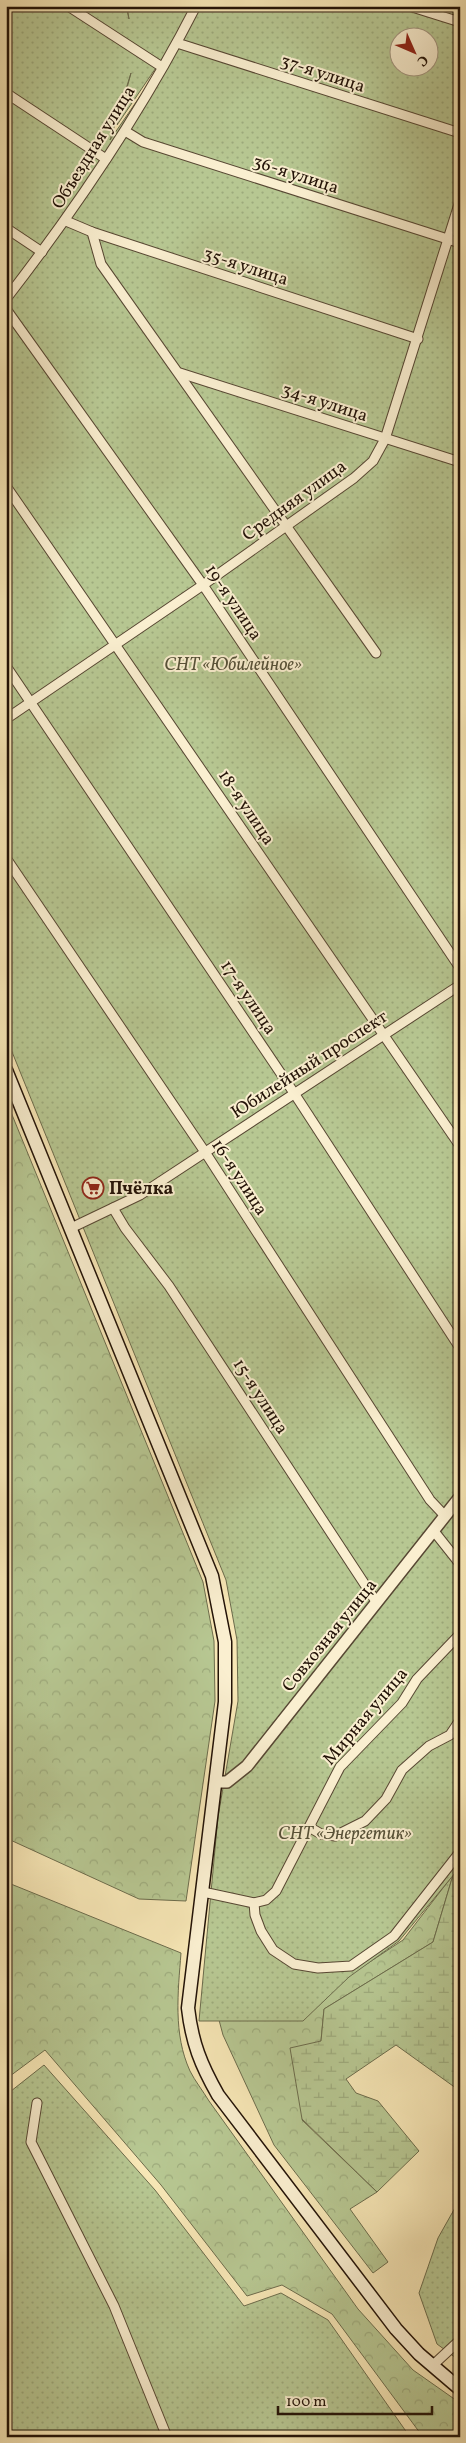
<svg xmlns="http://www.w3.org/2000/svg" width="466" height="2443" font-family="Vollkorn,serif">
<defs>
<pattern id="forest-crowns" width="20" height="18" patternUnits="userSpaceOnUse" patternTransform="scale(1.25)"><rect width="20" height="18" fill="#b7c792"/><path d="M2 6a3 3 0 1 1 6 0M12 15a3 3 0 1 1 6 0" fill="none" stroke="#9daa7c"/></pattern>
<pattern id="wetland-marsh" width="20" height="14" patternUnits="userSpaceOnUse" patternTransform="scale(1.25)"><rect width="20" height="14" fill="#b7c792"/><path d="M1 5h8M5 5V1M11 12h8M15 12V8" fill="none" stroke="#9daa7c"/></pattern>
<pattern id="garden-dots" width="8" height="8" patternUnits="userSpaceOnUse" patternTransform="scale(1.25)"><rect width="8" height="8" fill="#b7c792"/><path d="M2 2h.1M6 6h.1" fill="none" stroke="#9daa7c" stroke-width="1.8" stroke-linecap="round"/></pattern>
</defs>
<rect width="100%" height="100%" fill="#f7e7b6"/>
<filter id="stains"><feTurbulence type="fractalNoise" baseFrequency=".004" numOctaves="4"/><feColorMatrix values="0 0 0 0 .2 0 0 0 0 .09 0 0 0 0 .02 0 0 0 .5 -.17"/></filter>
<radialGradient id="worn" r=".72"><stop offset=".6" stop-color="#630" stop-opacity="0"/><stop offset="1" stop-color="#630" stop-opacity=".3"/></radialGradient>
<g fill="url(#forest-crowns)" stroke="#6c6c4c">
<polygon points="6,1100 203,1582 214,1641 215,1701 186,1901 139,1899 6,1838"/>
<polygon points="453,1875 433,1942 324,2009 321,2041 302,2120 377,2192 350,2209 388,2262 373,2273 274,2145 223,2035 211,1990 341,1981 403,1940"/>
<path d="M 6,1882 L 181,1953 C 178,1992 173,2034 190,2071 C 195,2081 203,2091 209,2101 L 358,2309 L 413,2370 L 460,2403 L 460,2437 L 423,2437 L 332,2314 L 282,2285 L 247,2296 L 161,2185 L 45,2050 L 6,2079 Z"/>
</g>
<polygon fill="url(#wetland-marsh)" stroke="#6c6c4c" points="460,1867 460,2091 396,2045 346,2079 356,2093 378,2101 419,2151 377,2192 302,2119 290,2048 321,2041 324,2009 433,1942 453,1875"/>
<g fill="url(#garden-dots)" stroke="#6c6c4c" fill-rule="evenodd">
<path d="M 6,6 L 126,6 L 129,19 L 127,6 L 198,6 L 117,125 L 131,73 L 110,140 L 202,6 L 460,6 L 460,1867 L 399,1941 L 349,1977 L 303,2021 L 199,2021 L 218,1817 L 238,1701 L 237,1640 L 226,1580 L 6,1037 ZM 398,38 L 428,38 L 428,68 L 398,68 Z"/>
<polygon points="44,2065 155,2190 244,2306 281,2293 328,2320 410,2437 6,2437 6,2095"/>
<polygon points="460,2199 460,2361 437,2344 419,2293 438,2238"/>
</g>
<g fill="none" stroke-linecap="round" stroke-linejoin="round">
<g stroke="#574733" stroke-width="11">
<g id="minor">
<polyline points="68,6 162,67"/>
<polyline points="409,6 460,22"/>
<polyline points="177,43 460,133"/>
<polyline points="6,93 106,159"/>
<polyline points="125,131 143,142 460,243"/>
<polyline points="66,221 92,232 418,339"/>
<polyline points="6,228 42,252"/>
<polyline points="92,232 101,264 376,653"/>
<path d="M 6,299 C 77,207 143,110 196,6"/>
<polyline points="6,309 203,585 460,968"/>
<polyline points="180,373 460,462"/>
<polyline points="6,486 460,1146"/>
<polyline points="6,666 294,1093 460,1348"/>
<polyline points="6,719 203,585 354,478 373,461 385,439 460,201"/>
<polyline points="6,858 205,1152 430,1500 445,1516"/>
<polyline points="113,1208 125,1228 169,1286 377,1603"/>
<polyline points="71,1228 140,1195 460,985"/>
<polyline points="433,1530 460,1564"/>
<polyline points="309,1827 321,1834 335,1836 365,1821 386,1799 402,1770 429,1746 450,1735 460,1720"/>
<polyline points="203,1892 254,1903 266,1900 276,1891 340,1767 402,1703 417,1679 460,1634"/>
<polyline points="254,1903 255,1915 261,1931 273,1950 294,1964 318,1968 351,1966 394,1936 460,1852"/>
<polyline points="37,2103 31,2142 114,2306 167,2437"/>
<polyline points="432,2366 460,2340"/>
</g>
</g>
<g stroke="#574733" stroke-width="14">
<polyline id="tertiary" points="216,1782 227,1782 247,1766 460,1497"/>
</g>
<g stroke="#221207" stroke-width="15">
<path id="secondary" d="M 6,1070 L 212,1576 L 225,1642 L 225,1702 L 188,2008 C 192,2043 201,2065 218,2095 L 396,2329 L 419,2354 L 460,2389"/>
</g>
<use href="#minor" stroke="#faefd0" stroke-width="9"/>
<use href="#tertiary" stroke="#faefd0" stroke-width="11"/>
<use href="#secondary" stroke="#faefd0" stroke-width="12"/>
</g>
<defs>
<g id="supermarket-ring" transform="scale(1.125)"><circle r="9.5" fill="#faefd0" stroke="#8f2418" stroke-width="1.5"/><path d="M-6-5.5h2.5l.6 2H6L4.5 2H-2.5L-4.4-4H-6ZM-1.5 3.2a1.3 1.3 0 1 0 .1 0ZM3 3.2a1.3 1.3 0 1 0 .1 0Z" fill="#8f2418"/></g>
</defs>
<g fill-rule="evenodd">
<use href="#supermarket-ring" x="93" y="1188"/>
</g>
<g text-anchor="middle" stroke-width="4" stroke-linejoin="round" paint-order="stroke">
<g font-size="18" fill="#221207" stroke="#faefd0">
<text transform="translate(323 73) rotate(18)" y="6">37-я улица</text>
<text transform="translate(93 147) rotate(-58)" y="6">Объездная улица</text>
<text transform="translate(296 174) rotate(18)" y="6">36-я улица</text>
<text transform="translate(246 266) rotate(18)" y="6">35-я улица</text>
<text transform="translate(325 402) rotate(18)" y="6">34-я улица</text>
<text transform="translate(294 500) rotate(-36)" y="6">Средняя улица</text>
<text transform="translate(234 602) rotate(56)" y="6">19-я улица</text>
<text transform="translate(247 807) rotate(56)" y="6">18-я улица</text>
<text transform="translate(249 997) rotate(56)" y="6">17-я улица</text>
<text transform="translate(309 1064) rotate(-33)" y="6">Юбилейный проспект</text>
<text transform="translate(240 1177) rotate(57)" y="6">16-я улица</text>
<text transform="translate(261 1396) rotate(57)" y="6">15-я улица</text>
<text transform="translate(329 1635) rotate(-51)" y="6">Совхозная улица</text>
<text transform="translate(365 1716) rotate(-50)" y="6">Мирная улица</text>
</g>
<g font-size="18" font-style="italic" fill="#565138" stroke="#faefd0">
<text x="233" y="670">СНТ «Юбилейное»</text>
<text x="345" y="1839">СНТ «Энергетик»</text>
</g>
<g font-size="18" font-weight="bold" fill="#221207" stroke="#faefd0" text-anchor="start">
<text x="109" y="1194">Пчёлка</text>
</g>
</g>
<rect width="466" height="2443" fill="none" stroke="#f7e7b6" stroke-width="25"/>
<rect x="8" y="8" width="451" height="2428" fill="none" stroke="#221207" stroke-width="2.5"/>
<rect x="12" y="12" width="441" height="2418" fill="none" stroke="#221207"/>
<g transform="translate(414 52) rotate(135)"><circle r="24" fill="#faefd0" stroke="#a49780"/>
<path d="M0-4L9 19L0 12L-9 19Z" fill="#8f2418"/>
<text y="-8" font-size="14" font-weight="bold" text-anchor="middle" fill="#221207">С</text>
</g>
<path d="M278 2406v8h154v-8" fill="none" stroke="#221207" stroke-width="2.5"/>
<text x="286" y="2406" font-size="15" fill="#221207" stroke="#faefd0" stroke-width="4" paint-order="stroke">100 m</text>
<rect width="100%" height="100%" filter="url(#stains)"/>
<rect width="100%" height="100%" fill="url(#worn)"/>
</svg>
